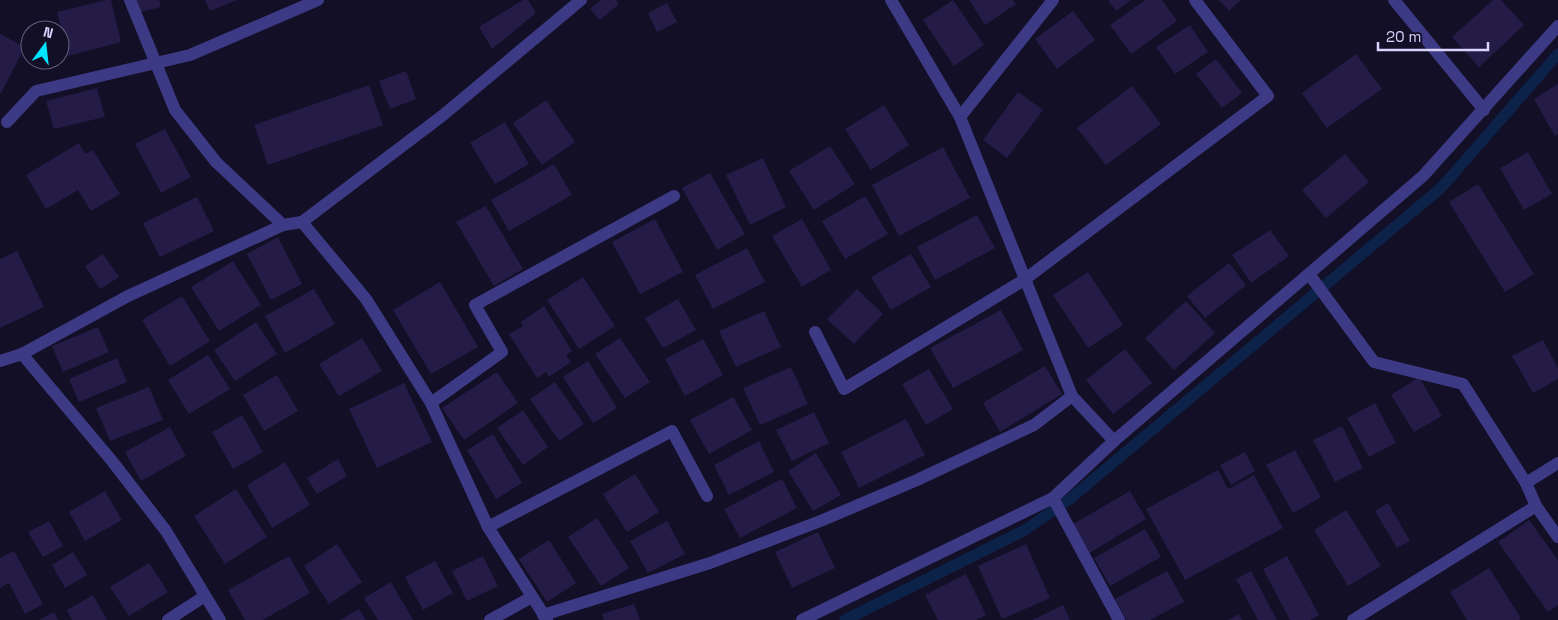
<svg xmlns="http://www.w3.org/2000/svg" width="1558" height="620" font-family="'Space Grotesk',sans-serif">
<rect width="100%" height="100%" fill="#130f26"/>
<g fill="none" stroke-linecap="round" stroke-linejoin="round">
<polyline stroke="#0c2248" stroke-width="11" points="845,620 1025,530 1071,498 1441,188 1558,54"/>
</g>
<g fill="#241b47">
<polygon points="106,0 111,0 121,42 68,56 57,12"/>
<polygon points="133,0 159,0 161,7 136,13"/>
<polygon points="205,0 237,0 210,11"/>
<polygon points="523,0 528,0 536,13 492,49 479,27"/>
<polygon points="601,0 616,0 619,4 600,20 590,9"/>
<polygon points="953,0 984,45 954,66 923,20"/>
<polygon points="969,0 1013,0 1016,4 985,25"/>
<polygon points="1108,0 1131,0 1116,11"/>
<polygon points="1145,0 1162,0 1177,21 1131,54 1110,25"/>
<polygon points="1219,0 1241,0 1229,11"/>
<polygon points="1493,0 1501,0 1524,25 1479,67 1452,37"/>
<polygon points="667,3 677,22 657,32 648,13"/>
<polygon points="1073,11 1095,40 1057,69 1035,39"/>
<polygon points="1190,25 1208,52 1175,74 1156,47"/>
<polygon points="0,34 25,47 0,95"/>
<polygon points="1356,54 1382,89 1327,128 1302,93"/>
<polygon points="1216,59 1242,93 1222,108 1196,74"/>
<polygon points="406,71 416,99 390,109 379,81"/>
<polygon points="1558,84 1558,134 1555,136 1534,99"/>
<polygon points="369,85 383,125 268,165 254,125"/>
<polygon points="1132,86 1161,124 1106,165 1077,128"/>
<polygon points="97,88 105,117 54,129 46,101"/>
<polygon points="1018,92 1043,110 1007,158 983,140"/>
<polygon points="546,100 575,142 542,165 513,123"/>
<polygon points="884,105 909,145 871,170 845,129"/>
<polygon points="505,122 529,164 495,184 470,143"/>
<polygon points="165,129 191,177 161,193 135,144"/>
<polygon points="79,143 85,154 93,150 120,194 91,211 78,190 46,209 26,175"/>
<polygon points="830,146 855,184 814,210 789,171"/>
<polygon points="943,147 970,198 899,236 872,185"/>
<polygon points="1528,152 1552,194 1524,210 1500,168"/>
<polygon points="1345,154 1369,182 1326,218 1302,190"/>
<polygon points="763,158 786,207 750,225 726,175"/>
<polygon points="554,164 572,195 509,231 491,200"/>
<polygon points="710,173 745,234 717,250 682,188"/>
<polygon points="1478,184 1534,274 1505,292 1449,202"/>
<polygon points="865,196 888,234 845,259 822,221"/>
<polygon points="197,197 214,231 160,257 143,223"/>
<polygon points="486,206 523,269 494,286 456,222"/>
<polygon points="977,215 995,248 935,280 917,247"/>
<polygon points="655,219 683,272 640,294 612,242"/>
<polygon points="802,219 831,270 802,287 772,236"/>
<polygon points="1270,230 1289,256 1251,283 1232,255"/>
<polygon points="278,237 302,284 271,300 247,254"/>
<polygon points="747,248 765,282 713,309 695,275"/>
<polygon points="17,251 44,307 0,328 0,259"/>
<polygon points="103,254 119,277 100,289 85,266"/>
<polygon points="911,254 931,287 891,310 871,277"/>
<polygon points="233,261 261,305 219,331 191,287"/>
<polygon points="1229,263 1246,285 1205,318 1187,296"/>
<polygon points="1088,272 1123,325 1088,348 1053,295"/>
<polygon points="583,277 615,326 579,349 547,300"/>
<polygon points="440,282 478,347 431,374 393,310"/>
<polygon points="314,289 335,324 285,353 265,316"/>
<polygon points="857,289 883,314 854,344 827,319"/>
<polygon points="182,296 210,341 170,366 142,320"/>
<polygon points="678,299 696,330 663,348 645,318"/>
<polygon points="1186,301 1215,333 1174,370 1145,338"/>
<polygon points="544,306 572,351 566,355 571,362 549,377 546,372 537,378 509,334 523,326 521,322"/>
<polygon points="1001,310 1023,350 953,388 930,348"/>
<polygon points="764,311 781,347 736,367 719,331"/>
<polygon points="256,322 277,354 235,381 214,350"/>
<polygon points="98,327 109,352 63,372 52,346"/>
<polygon points="362,338 382,371 339,396 319,364"/>
<polygon points="620,338 650,382 625,398 595,354"/>
<polygon points="703,339 723,375 685,396 665,359"/>
<polygon points="1543,340 1558,368 1558,379 1533,393 1512,356"/>
<polygon points="1125,349 1152,383 1113,414 1086,380"/>
<polygon points="208,355 230,389 189,414 168,380"/>
<polygon points="117,358 127,382 79,402 69,379"/>
<polygon points="588,361 617,408 593,423 563,377"/>
<polygon points="1045,366 1062,394 1000,432 983,403"/>
<polygon points="791,367 808,404 760,425 743,388"/>
<polygon points="929,369 953,409 926,425 902,384"/>
<polygon points="497,372 518,403 464,440 442,408"/>
<polygon points="277,375 298,411 264,431 243,395"/>
<polygon points="1419,377 1442,416 1414,432 1391,395"/>
<polygon points="555,382 584,424 559,441 530,399"/>
<polygon points="404,383 432,442 377,468 349,409"/>
<polygon points="149,387 163,420 110,441 96,408"/>
<polygon points="733,397 752,430 709,454 690,420"/>
<polygon points="1375,403 1396,443 1369,457 1347,418"/>
<polygon points="523,410 548,447 523,465 497,428"/>
<polygon points="814,412 829,443 792,461 776,430"/>
<polygon points="242,415 263,452 233,469 212,432"/>
<polygon points="906,419 925,455 859,488 841,452"/>
<polygon points="1342,426 1363,468 1335,482 1313,440"/>
<polygon points="170,427 186,456 141,481 125,452"/>
<polygon points="493,434 522,483 496,499 467,450"/>
<polygon points="759,441 774,472 729,495 714,465"/>
<polygon points="1295,450 1321,497 1293,513 1266,465"/>
<polygon points="1245,452 1255,471 1231,485 1220,465"/>
<polygon points="816,453 841,495 813,511 788,471"/>
<polygon points="338,459 347,476 317,494 307,478"/>
<polygon points="285,462 310,505 272,528 247,485"/>
<polygon points="1218,470 1228,489 1254,475 1283,528 1185,580 1146,509"/>
<polygon points="635,474 659,512 627,532 603,494"/>
<polygon points="782,479 797,508 740,538 724,509"/>
<polygon points="236,489 267,537 225,564 194,516"/>
<polygon points="105,491 122,520 85,541 69,512"/>
<polygon points="1130,491 1146,519 1086,555 1068,527"/>
<polygon points="1388,503 1410,541 1397,548 1375,511"/>
<polygon points="1346,510 1381,566 1348,586 1314,530"/>
<polygon points="597,518 629,568 601,586 568,537"/>
<polygon points="1529,520 1558,560 1558,605 1548,612 1498,542"/>
<polygon points="49,521 63,546 43,557 28,532"/>
<polygon points="667,521 685,554 648,573 630,541"/>
<polygon points="1145,529 1161,557 1110,586 1094,558"/>
<polygon points="818,532 835,568 792,588 775,552"/>
<polygon points="549,540 576,583 547,602 519,559"/>
<polygon points="337,544 362,582 329,604 304,566"/>
<polygon points="1026,544 1050,598 1002,619 978,566"/>
<polygon points="14,551 43,604 25,614 9,583 0,588 0,558"/>
<polygon points="73,552 87,575 65,588 52,565"/>
<polygon points="289,556 310,593 263,620 245,620 228,590"/>
<polygon points="483,556 498,586 467,601 452,571"/>
<polygon points="1287,556 1319,615 1310,620 1290,620 1263,569"/>
<polygon points="435,561 453,593 423,610 405,577"/>
<polygon points="149,563 168,592 129,616 110,587"/>
<polygon points="1489,568 1521,618 1519,620 1467,620 1450,592"/>
<polygon points="1167,571 1184,602 1150,620 1126,620 1115,599"/>
<polygon points="1251,571 1277,620 1258,620 1236,579"/>
<polygon points="966,574 986,615 976,620 938,620 925,595"/>
<polygon points="391,582 413,620 378,620 364,598"/>
<polygon points="93,595 107,620 72,620 67,610"/>
<polygon points="634,604 640,620 604,620 602,614"/>
<polygon points="1063,605 1070,620 1032,620"/>
<polygon points="359,609 366,620 340,620"/>
<polygon points="54,612 58,620 39,620"/>
<polygon points="1239,614 1242,620 1228,620"/>
</g>
<g fill="none" stroke-linecap="round" stroke-linejoin="round">
<g stroke="#3d3a85" stroke-width="12">
<polyline points="130,0 175,110 216,162 283,225"/>
<polyline points="891,0 960,117 1072,396 1114,441"/>
<polyline points="1394,0 1484,110"/>
<polyline points="960,117 1053,0"/>
<polyline points="7,122 36,91 190,55 318,0"/>
<polyline points="302,222 366,299 431,403 488,527 547,620"/>
<polyline points="1309,274 1374,362 1463,384 1526,483 1536,506 1558,537"/>
<polyline points="815,332 844,389 1024,280 1268,96 1195,0"/>
<polyline points="22,354 112,461 166,531 220,620"/>
<polyline points="0,361 22,354 128,296 283,225 302,222 442,116 581,0"/>
<polyline points="431,403 502,352 475,305 674,196"/>
<polyline points="1526,483 1558,463"/>
<polyline points="1053,498 1119,620"/>
<polyline points="488,527 672,431 707,496"/>
<polyline points="543,615 710,563 823,520 917,480 1034,425 1072,396"/>
<polyline points="168,620 205,596"/>
<polyline points="490,620 532,597"/>
<polyline points="802,620 1053,498 1114,441 1423,176 1558,26"/>
<polyline points="1353,620 1536,506"/>
</g>
</g>
<g transform="translate(45 45) rotate(15)"><circle r="24" fill="#130f26" stroke="#625e7d"/>
<path d="M0-4L9 19L0 12L-9 19Z" fill="#00e5ff"/>
<text y="-8" font-size="14" font-weight="bold" text-anchor="middle" fill="#d9d4ff">N</text>
</g>
<path d="M1378 42v8h110v-8" fill="none" stroke="#d9d4ff" stroke-width="2.5"/>
<text x="1386" y="42" font-size="15" fill="#d9d4ff" stroke="#130f26" stroke-width="4" paint-order="stroke">20 m</text>
</svg>
